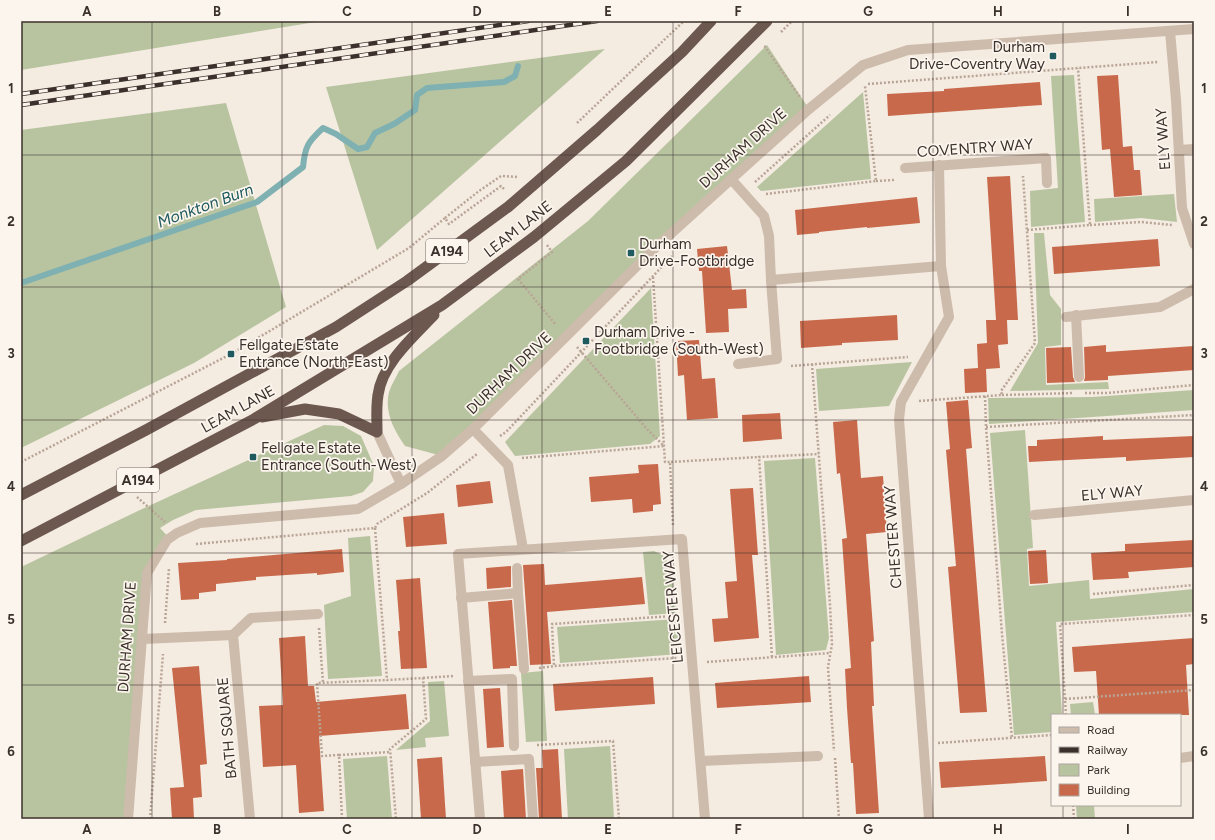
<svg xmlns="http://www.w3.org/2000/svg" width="1215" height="840" font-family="Figtree,sans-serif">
<rect width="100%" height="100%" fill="#f4ebe1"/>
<g fill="#b8c4a0">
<polygon points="21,21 322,21 21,70"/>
<path d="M 767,45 L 809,109 L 442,456 L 405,446 C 394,430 384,412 389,392 C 391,385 396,378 399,371 L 588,221 Z"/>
<polygon points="605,49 377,250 326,87"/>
<polygon points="1074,75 1085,222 1031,227 1030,191 1058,188 1051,76"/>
<polygon points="863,92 871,179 761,191 757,187"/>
<polygon points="226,103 286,307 194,363 21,448 21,130"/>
<polygon points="1174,194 1177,222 1141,218 1095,222 1094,199"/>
<polygon points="1034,233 1044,233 1050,295 1061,309 1061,345 1045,347 1046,385 1108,382 1109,389 1010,391 1038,343"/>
<polygon points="651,288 660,436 650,444 515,456 505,442"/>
<polygon points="912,362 889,406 819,411 816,369"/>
<polygon points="1194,390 1194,410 989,424 988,398 1092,397"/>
<polygon points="324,425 343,426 361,436 374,466 373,481 363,492 351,496 196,510 173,520 160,528 170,539 147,573 128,819 21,819 21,567 140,510"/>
<polygon points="1025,430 1033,548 1027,549 1029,586 1089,580 1090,599 1194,589 1194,612 1056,622 1062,715 1052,715 1052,732 1014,735 990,433"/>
<polygon points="815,458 829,638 826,650 776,655 764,461"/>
<polygon points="370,536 382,676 328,679 324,605 351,596 348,538"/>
<polygon points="654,551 664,556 672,570 676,613 649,615 643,552"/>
<polygon points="677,619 680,654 560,663 557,627"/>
<polygon points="543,671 547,741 526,742 521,673"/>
<polygon points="444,681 449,736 425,738 426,747 396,750 430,721 428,682"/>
<polygon points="1093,702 1095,715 1071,715 1070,704"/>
<polygon points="610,746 614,819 568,819 564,749"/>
<polygon points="387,756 392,819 347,819 343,759"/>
<polygon points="1076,805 1094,805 1095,819 1077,819"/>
</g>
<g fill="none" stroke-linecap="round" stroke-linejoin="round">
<path stroke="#7fb0b2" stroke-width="6" d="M 21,283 L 257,202 L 303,167 C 305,146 308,142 323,128 L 336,134 L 358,149 L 367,147 L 375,133 L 394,124 L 415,110 L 417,95 L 427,88 L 504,82 L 515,76 L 518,66"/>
</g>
<g fill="#c8694b">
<polygon points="1118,75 1123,147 1132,146 1134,170 1140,170 1142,195 1114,197 1110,149 1102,150 1097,76"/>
<polygon points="1040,82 1042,105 888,116 887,94 944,91 944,89"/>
<polygon points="1010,176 1018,320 1007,320 1008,344 998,345 1000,368 986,369 987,392 965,393 964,369 978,368 977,344 987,343 986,320 996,320 987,177"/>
<polygon points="917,197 920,223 867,228 867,227 819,232 819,233 797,235 795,210"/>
<polygon points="1158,239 1160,266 1054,274 1052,247"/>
<polygon points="727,246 732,290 746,289 747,308 728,309 729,332 706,333 702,271 699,271 697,249"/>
<polygon points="897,315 898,340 842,343 842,345 801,348 800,321"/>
<polygon points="699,340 702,379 715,378 718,418 687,420 684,375 678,376 676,341"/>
<polygon points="1106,345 1106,352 1194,346 1194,370 1108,376 1108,380 1084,381 1085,377 1084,347"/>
<polygon points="1071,347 1073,377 1075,382 1047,383 1046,348"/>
<polygon points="968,400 972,448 966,449 987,712 960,713 948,567 956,566 946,450 950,449 946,402"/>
<polygon points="780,413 782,439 743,442 742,415"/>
<polygon points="857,420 861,478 883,476 887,532 866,534 874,641 871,642 874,706 872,706 879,813 856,814 853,763 851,763 847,708 845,669 851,668 842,539 847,538 840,473 837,474 833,422"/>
<polygon points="1103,436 1103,440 1194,436 1194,457 1126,461 1126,457 1029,462 1028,446 1037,446 1037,440"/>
<polygon points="658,464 661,504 653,505 653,511 633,513 632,499 591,502 589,477 639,473 638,465"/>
<polygon points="490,481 493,503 458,507 456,485"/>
<polygon points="753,488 758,555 752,555 759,638 714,642 712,619 728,618 725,582 737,581 730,489"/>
<polygon points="444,513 447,544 406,547 403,517"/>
<polygon points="1194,540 1194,567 1128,572 1129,578 1093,580 1091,553 1125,551 1125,544"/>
<polygon points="342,549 344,572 317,575 317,573 256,577 256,580 216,584 216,591 199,593 199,599 181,600 178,563 227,560 227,559"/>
<polygon points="1046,550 1048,583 1030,584 1028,551"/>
<polygon points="544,564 545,585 642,577 645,604 547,612 551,664 530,665 523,565"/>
<polygon points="511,566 511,587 487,589 486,568"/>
<polygon points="420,578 427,668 401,669 398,631 400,631 396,580"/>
<polygon points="512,600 517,666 510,666 510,668 493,669 488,602"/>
<polygon points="305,636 308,686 314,686 316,702 406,694 409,729 319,736 324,811 299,813 296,765 263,767 259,706 283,705 279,638"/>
<polygon points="1194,638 1194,664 1186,665 1189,715 1099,715 1096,671 1074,672 1072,647"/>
<polygon points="199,666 207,764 200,765 202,797 193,798 194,819 172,819 170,788 184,787 172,668"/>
<polygon points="809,676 811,702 717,708 715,683"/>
<polygon points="653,677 655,704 555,711 553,684"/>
<polygon points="500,688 504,747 487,748 483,689"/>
<polygon points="558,749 562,819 539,819 536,768 543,768 542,750"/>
<polygon points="1045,756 1047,781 941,788 939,762"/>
<polygon points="442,757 446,819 421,819 417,759"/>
<polygon points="523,769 526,819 504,819 501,771"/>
</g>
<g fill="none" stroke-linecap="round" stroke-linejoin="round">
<g stroke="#b9a596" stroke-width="2.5" stroke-dasharray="2 2" stroke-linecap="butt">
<polyline points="781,32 792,21"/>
<polyline points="766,46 765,47 800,97"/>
<polyline points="868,84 1158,62"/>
<polyline points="577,123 684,21"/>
<polyline points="876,181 893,180 895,179"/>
<polyline points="755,182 830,115"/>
<polyline points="766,194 876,181 865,86"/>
<polyline points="445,218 479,191 501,176 517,177"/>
<polyline points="1090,225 1141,222 1172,225"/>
<polyline points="1027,230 1090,225 1078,68"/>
<polyline points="547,245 552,252 518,279 556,325"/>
<polyline points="653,277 665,462 670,462"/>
<polyline points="577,347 647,429 664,446"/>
<polyline points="812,364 830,605 832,644 828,667 834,751"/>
<polyline points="791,366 908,357"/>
<polyline points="1085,393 1107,393 1194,385"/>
<polyline points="1002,395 1074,393"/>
<polyline points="985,396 986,427 1002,634 1012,738"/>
<polyline points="919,401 1002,395 1001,391 1035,343 1023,176"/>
<polyline points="986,427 1194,415"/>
<polyline points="500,436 506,432 672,256"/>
<polyline points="522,458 664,446"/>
<polyline points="21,462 231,354 409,248 445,218 449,224 501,186 504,189"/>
<polyline points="137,497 165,522"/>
<polyline points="673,525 670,462 759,457"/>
<polyline points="375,528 387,680 423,678 426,719 390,749 396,819"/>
<polyline points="196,544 375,528 377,524 427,493 477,454"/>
<polyline points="1093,594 1194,585"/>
<polyline points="673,616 552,624 554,666 677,658"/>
<polyline points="165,623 169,568"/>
<polyline points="319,628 323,683"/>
<polyline points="772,657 759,457 819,454"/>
<polyline points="707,662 830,653"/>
<polyline points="539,668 554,666"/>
<polyline points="423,678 453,676"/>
<polyline points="1065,699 1194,690"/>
<polyline points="1066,715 1060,624 1194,615"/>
<polyline points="938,743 1052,735"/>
<polyline points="537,745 613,741 619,819"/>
<polyline points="339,755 390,752"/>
<polyline points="835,758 839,819"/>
<polyline points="1073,805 1074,819"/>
<polyline points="150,819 163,654"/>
<polyline points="342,819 339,755 322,756 317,683 387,680"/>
</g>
<g stroke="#cdbbac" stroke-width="10">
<polyline points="1076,315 1079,377"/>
<polyline points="517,568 518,593"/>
<polyline points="461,598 518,593 524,669"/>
<polyline points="468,681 512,679 514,746"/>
<polyline points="475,762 529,759 533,819"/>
</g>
<g stroke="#cdbbac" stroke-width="10">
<polyline points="1170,31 1176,100 1182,208 1194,244"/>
<polyline points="1179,150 1194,149"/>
<polyline points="939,165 941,266"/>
<polyline points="905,168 1046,158 1047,183"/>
<polyline points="731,179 764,216 769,236 771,280 941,266 949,317 901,402 899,419 929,819"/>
<polyline points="1066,317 1160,307 1194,289"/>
<polyline points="738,364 777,359 771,280"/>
<polyline points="473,429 508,465 523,549"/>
<polyline points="377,432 401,484"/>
<polyline points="1034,515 1194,500"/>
<polyline points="233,635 251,618 318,614"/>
<polyline points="142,639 233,635 250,819"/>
<polyline points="1180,758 1194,756"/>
<polyline points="701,761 818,756"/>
<polyline points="128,819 147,573 167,540 177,533 200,523 358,509 401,484 442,456 473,429 655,248 809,109 863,65 908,50 1194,29"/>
<polyline points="480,819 458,554 682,539 705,819"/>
</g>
<g stroke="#6c584f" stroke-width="11">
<path d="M 262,417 L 305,409 L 339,414 L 377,432 C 377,420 376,407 378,395 C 382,364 413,337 434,315"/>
<polyline points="21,495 146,430 336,327 407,281 508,207 597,130 682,52 711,21"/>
<polyline points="21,541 254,419 442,305 534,237 626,161 767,21"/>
</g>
<g stroke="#3b302b" stroke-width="4.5">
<g id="rail">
<polyline points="21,94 528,21"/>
<polyline points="21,105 597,21"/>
</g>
</g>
<use href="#rail" stroke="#fbf5ee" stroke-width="3" stroke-dasharray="9" stroke-linecap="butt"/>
</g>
<path fill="none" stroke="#3b302b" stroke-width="1" stroke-opacity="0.55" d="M 152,21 L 152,819M 282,21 L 282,819M 412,21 L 412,819M 542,21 L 542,819M 673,21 L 673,819M 803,21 L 803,819M 933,21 L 933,819M 1063,21 L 1063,715M 21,155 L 1194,155M 21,287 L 1194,287M 21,420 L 1194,420M 21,553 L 1194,553M 21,685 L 1194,685M 1063,805 L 1063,819"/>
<g fill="#1f5a5e" stroke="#fbf5ee" stroke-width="1.5">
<rect x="1049" y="52" width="8" height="8" rx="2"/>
<rect x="627" y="249" width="8" height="8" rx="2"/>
<rect x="582" y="337" width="8" height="8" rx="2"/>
<rect x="227" y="350" width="8" height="8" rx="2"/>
<rect x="249" y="453" width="8" height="8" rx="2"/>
</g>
<g text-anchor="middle" stroke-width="3.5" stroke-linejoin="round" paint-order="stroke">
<g fill="#fbf5ee" stroke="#756b66" stroke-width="1">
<rect x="426" y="239" width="42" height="24" rx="3"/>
<rect x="117" y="468" width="42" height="24" rx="3"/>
</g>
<g font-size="14" font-weight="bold" fill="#3b302b">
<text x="447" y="256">A194</text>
<text x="138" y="485">A194</text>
</g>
<g font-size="15" fill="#3b302b" stroke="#fbf5ee" text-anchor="start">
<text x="1045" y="52" text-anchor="end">Durham<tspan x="1045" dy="17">Drive-Coventry Way</tspan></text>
<text x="639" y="249">Durham<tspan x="639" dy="17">Drive-Footbridge</tspan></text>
<text x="594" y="337">Durham Drive -<tspan x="594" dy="17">Footbridge (South-West)</tspan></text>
<text x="239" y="350">Fellgate Estate<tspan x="239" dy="17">Entrance (North-East)</tspan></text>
<text x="261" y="453">Fellgate Estate<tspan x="261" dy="17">Entrance (South-West)</tspan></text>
</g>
<g font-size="15" fill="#3b302b" stroke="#fbf5ee">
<text transform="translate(1163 139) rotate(-94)" y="5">ELY WAY</text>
<text transform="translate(743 148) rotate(-42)" y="5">DURHAM DRIVE</text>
<text transform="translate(975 148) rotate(-4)" y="5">COVENTRY WAY</text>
<text transform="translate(518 229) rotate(-38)" y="5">LEAM LANE</text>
<text transform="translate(509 373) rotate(-44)" y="5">DURHAM DRIVE</text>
<text transform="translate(238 409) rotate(-29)" y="5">LEAM LANE</text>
<text transform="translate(1112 493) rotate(-5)" y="5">ELY WAY</text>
<text transform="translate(893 537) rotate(-94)" y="5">CHESTER WAY</text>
<text transform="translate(673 607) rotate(-95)" y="5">LEICESTER WAY</text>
<text transform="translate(127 637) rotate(-86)" y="5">DURHAM DRIVE</text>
<text transform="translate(227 728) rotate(-95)" y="5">BATH SQUARE</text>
</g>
<g font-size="16" font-style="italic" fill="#1f5a5e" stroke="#fbf5ee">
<text transform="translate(205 205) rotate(-20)" y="6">Monkton Burn</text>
</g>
</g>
<rect width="1215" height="840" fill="none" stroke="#fbf5ee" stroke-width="44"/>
<rect x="1051" y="714" width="130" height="92" fill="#fbf5ee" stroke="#aea6a0"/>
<rect x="1059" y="727" width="20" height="6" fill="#cdbbac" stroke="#aea6a0"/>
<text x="1087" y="734" font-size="12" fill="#3b302b">Road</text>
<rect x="1059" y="747" width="20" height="6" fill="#3b302b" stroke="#aea6a0"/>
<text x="1087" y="754" font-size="12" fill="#3b302b">Railway</text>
<rect x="1059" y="764" width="20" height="12" fill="#b8c4a0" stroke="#aea6a0"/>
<text x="1087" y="774" font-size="12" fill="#3b302b">Park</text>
<rect x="1059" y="784" width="20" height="12" fill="#c8694b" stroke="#aea6a0"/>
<text x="1087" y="794" font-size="12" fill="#3b302b">Building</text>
<rect x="22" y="22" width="1171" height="796" fill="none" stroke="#3b302b" stroke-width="1.5"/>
<g font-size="13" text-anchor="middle" font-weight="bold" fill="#3b302b">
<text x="87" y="16">A</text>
<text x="217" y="16">B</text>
<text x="347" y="16">C</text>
<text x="477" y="16">D</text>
<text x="608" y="16">E</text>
<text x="738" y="16">F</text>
<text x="868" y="16">G</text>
<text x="998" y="16">H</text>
<text x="1128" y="16">I</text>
<text x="11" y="93">1</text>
<text x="1204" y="93">1</text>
<text x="11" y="226">2</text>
<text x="1204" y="226">2</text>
<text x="11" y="358">3</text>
<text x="1204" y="358">3</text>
<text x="11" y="491">4</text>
<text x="1204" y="491">4</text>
<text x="11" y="624">5</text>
<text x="1204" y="624">5</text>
<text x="11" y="756">6</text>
<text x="1204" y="756">6</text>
<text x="87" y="834">A</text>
<text x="217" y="834">B</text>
<text x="347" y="834">C</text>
<text x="477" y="834">D</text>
<text x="608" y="834">E</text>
<text x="738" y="834">F</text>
<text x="868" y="834">G</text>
<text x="998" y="834">H</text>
<text x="1128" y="834">I</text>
</g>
</svg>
